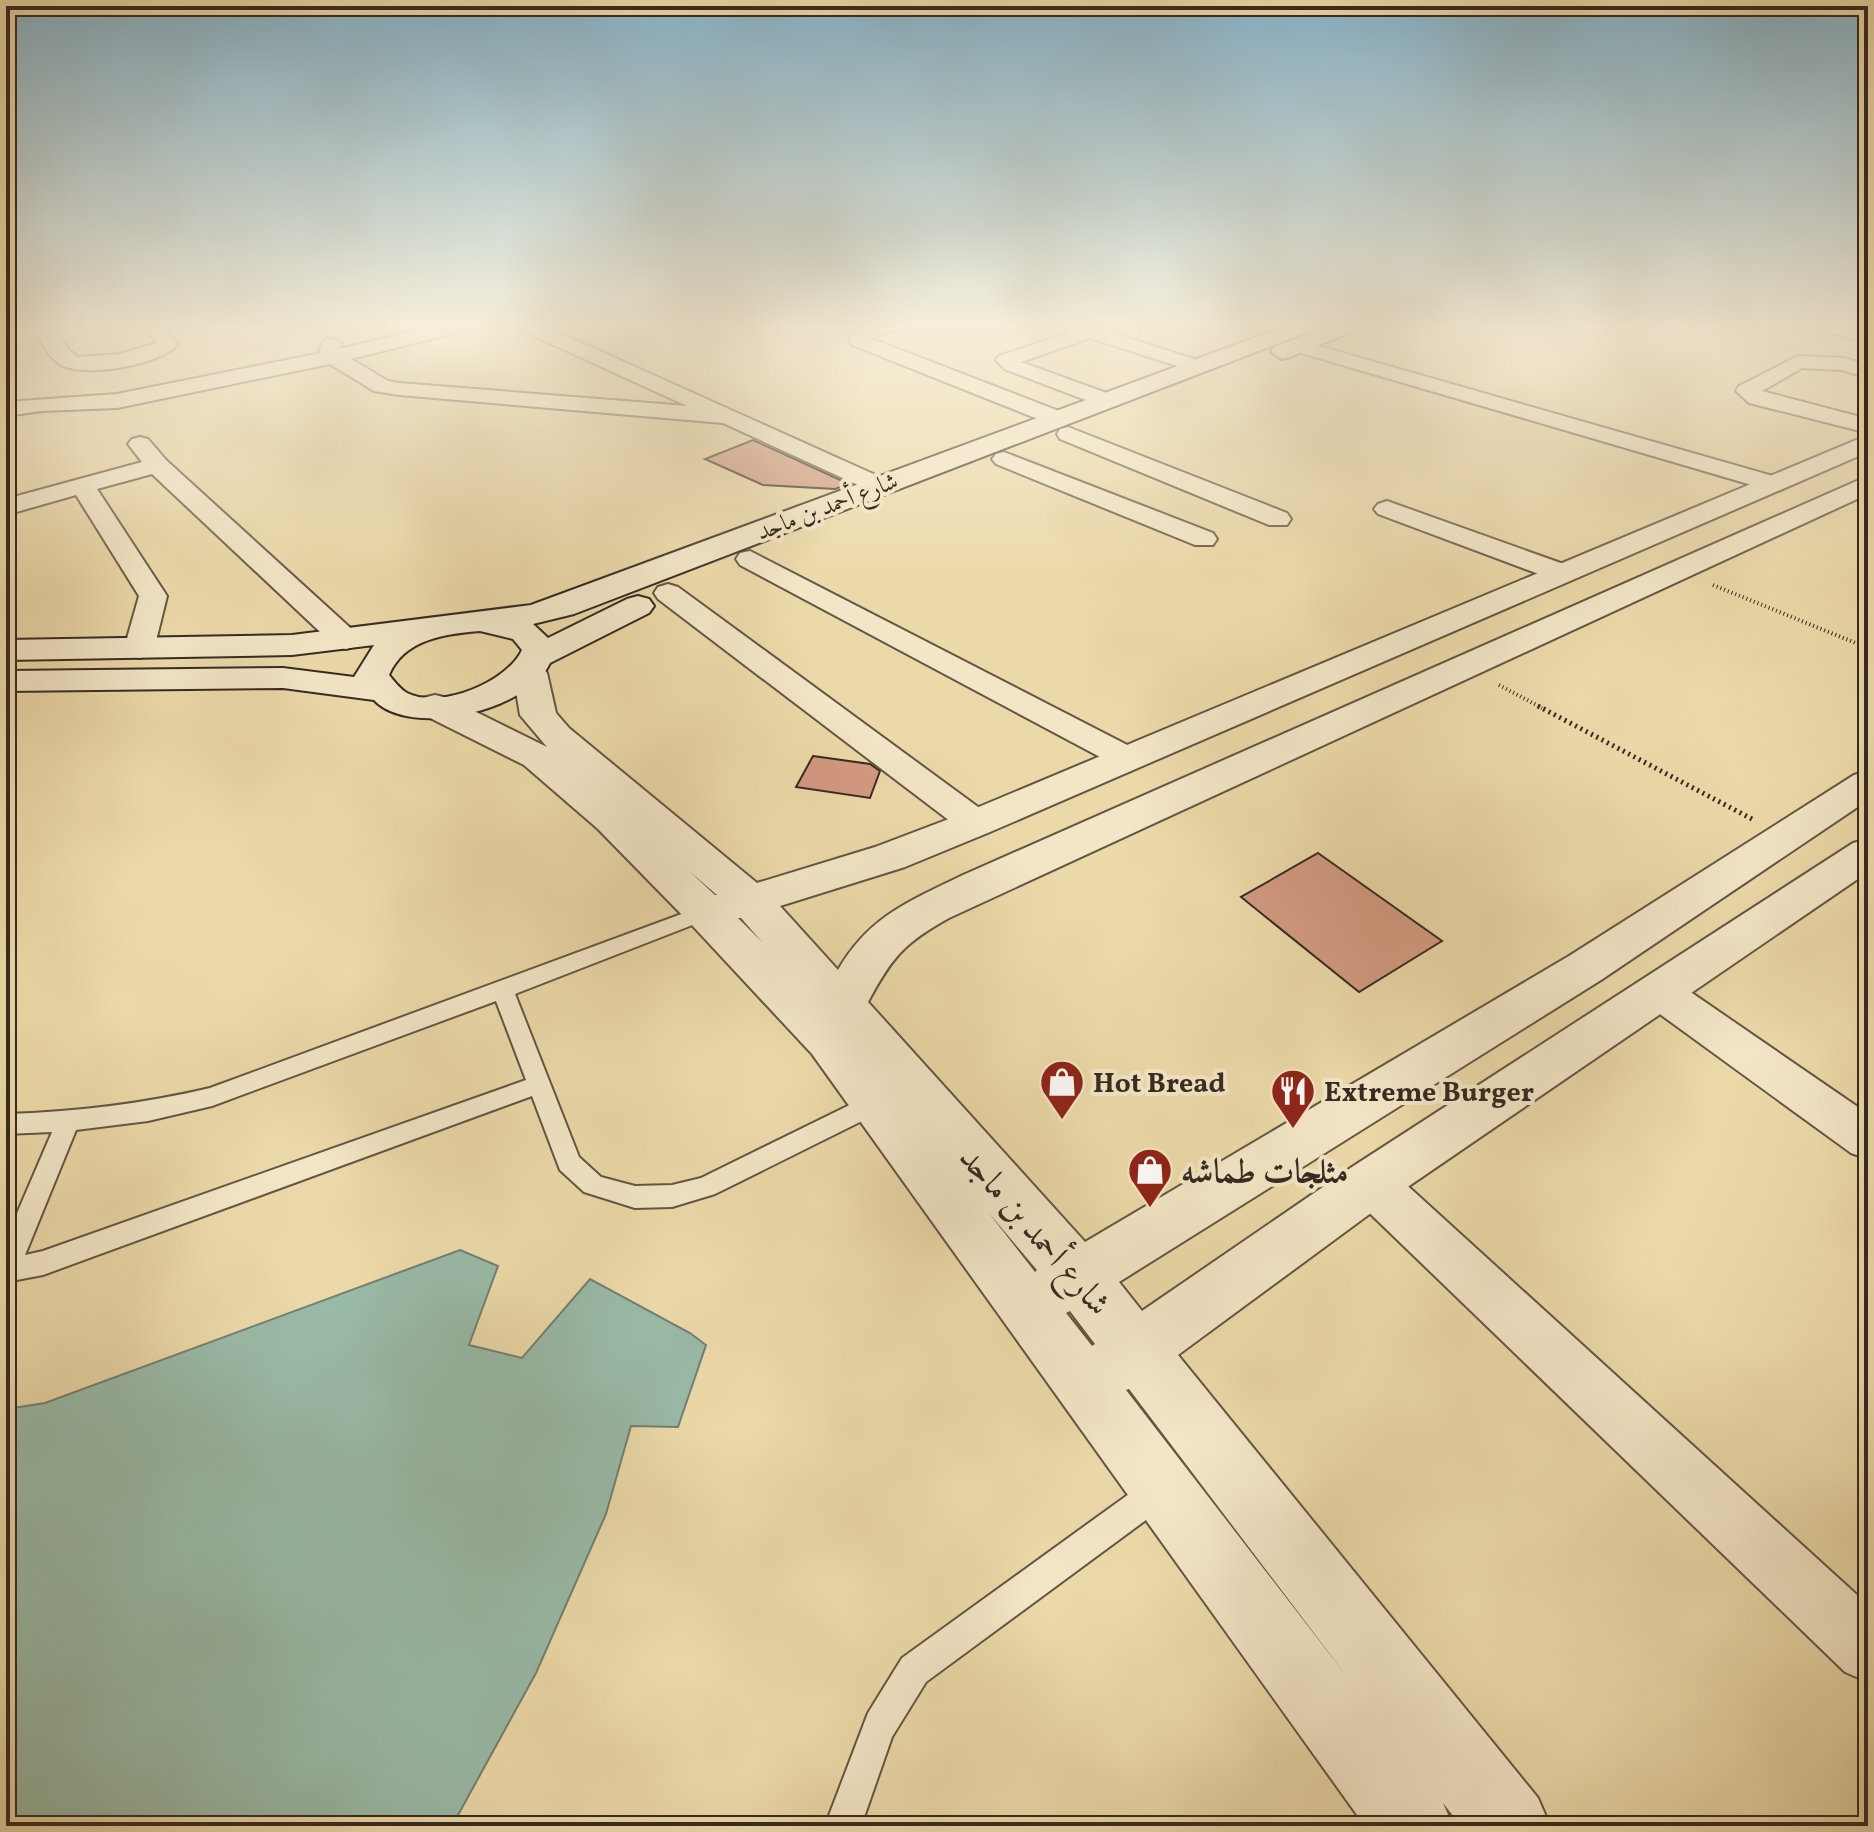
<svg xmlns="http://www.w3.org/2000/svg" width="1874" height="1832" font-family="Vollkorn,Amiri,serif">
<rect width="100%" height="100%" fill="#ecd9a9"/>
<filter id="stains"><feTurbulence type="fractalNoise" baseFrequency=".0025" numOctaves="4"/><feColorMatrix values="0 0 0 0 .2 0 0 0 0 .09 0 0 0 0 .02 0 0 0 .5 -.17"/></filter>
<radialGradient id="worn" r=".72"><stop offset=".6" stop-color="#630" stop-opacity="0"/><stop offset="1" stop-color="#630" stop-opacity=".3"/></radialGradient>
<polygon fill="#99baa8" stroke="#718072" stroke-width="2" points="460,1250 498,1266 469,1345 522,1358 590,1279 690,1333 706,1345 678,1427 631,1426 606,1514 536,1673 452,1826 6,1826 6,1409 45,1403"/>
<g fill="#d49a82" stroke="#352a22" stroke-width="2">
<polygon points="753,440 849,484 835,489 763,485 705,459"/>
<polygon points="813,756 870,764 880,771 870,798 796,787"/>
<polygon points="1318,853 1442,941 1359,992 1241,897"/>
</g>
<g fill="none" stroke-linecap="round" stroke-linejoin="round">
<g stroke="#635644" stroke-width="4">
<g id="service">
<path d="M 706,905 L 713,907 L 716,912 L 713,917 L 515,994 L 579,1157 L 601,1177 L 635,1186 L 672,1185 L 701,1178 L 870,1095 L 878,1093 L 886,1095 L 890,1102 L 886,1109 L 715,1194 L 672,1207 L 635,1208 L 584,1192 L 560,1170 L 532,1096 L 43,1275 L 6,1282 L 6,1239 L 52,1132 L 6,1134 L 6,1114 C 76,1112 142,1104 210,1088 ZM 496,1001 L 526,1080 L 43,1251 L 25,1255 L 76,1130 L 148,1121 L 212,1106 Z"/>
<polygon points="1158,1477 1169,1481 1173,1492 1169,1503 926,1682 892,1737 861,1826 825,1826 868,1713 902,1658 1147,1481"/>
</g>
</g>
<g stroke="#635644" stroke-width="4">
<g id="minor">
<path d="M 32,326 L 52,326 L 69,350 L 78,357 L 120,354 L 157,343 L 143,326 L 163,326 L 178,344 C 161,365 88,377 63,366 C 49,359 40,339 32,326 Z"/>
<polygon points="436,326 470,326 467,330 351,359 388,381 399,383 687,406 521,330 518,326 544,326 889,481 892,486 889,491 871,491 723,423 399,395 374,391 330,364 117,408 42,411 6,416 6,402 117,394 321,353 319,349 325,340 332,338 342,344 339,349"/>
<polygon points="869,326 899,326 896,330 870,338 1064,413 1067,418 1064,423 1048,423 852,345 849,341 856,330"/>
<polygon points="1061,326 1091,326 1206,363 1209,367 1199,373 1090,338 1021,362 1112,395 1115,400 1112,405 1104,407 1004,369 996,360 999,356 1070,332"/>
<polygon points="1816,326 1849,326 1868,331 1868,343 1819,330"/>
<polygon points="1298,340 1780,478 1783,483 1780,488 1762,488 1291,350 1288,346"/>
<polygon points="1798,356 1844,358 1868,365 1868,378 1842,370 1802,368 1762,391 1868,419 1868,433 1749,403 1736,391 1739,386"/>
<polygon points="1068,427 1287,513 1291,519 1287,525 1269,525 1060,439 1057,434 1060,429"/>
<polygon points="140,437 148,439 166,460 357,634 361,640 357,646 346,649 335,646 152,474 97,489 167,596 154,649 150,655 139,658 128,655 124,649 139,596 76,495 6,515 6,499 142,462 128,444 132,439"/>
<polygon points="1004,452 1213,533 1217,539 1213,545 1195,545 996,464 992,459 996,454"/>
<polygon points="1387,501 1572,567 1576,573 1572,579 1562,581 1552,579 1378,514 1374,509 1378,504"/>
<polygon points="750,551 1139,751 1144,758 1139,765 1127,768 1115,765 740,565 736,559 740,553"/>
<polygon points="668,584 678,587 989,815 994,823 989,831 976,834 963,831 658,599 654,593 658,587"/>
<polygon points="1661,977 1676,982 1868,1114 1868,1159 1851,1153 1646,1004 1640,993 1646,982"/>
<polygon points="1371,1162 1388,1168 1868,1605 1868,1682 1845,1672 1354,1198 1346,1183 1354,1168"/>
</g>
</g>
<g stroke="#635644" stroke-width="4">
<path id="tertiary" d="M 1868,435 L 1868,452 L 990,832 L 905,867 L 780,906 L 838,970 C 869,916 910,901 963,875 L 1868,476 L 1868,494 L 949,918 C 904,943 892,957 868,1002 L 1085,1242 L 1569,956 L 1854,775 L 1868,771 L 1868,800 L 1601,980 L 1119,1282 L 1142,1311 L 1352,1167 L 1853,843 L 1868,839 L 1868,872 L 1390,1199 L 1178,1355 L 1538,1798 L 1550,1826 L 1461,1826 L 1443,1803 L 1453,1826 L 1365,1826 L 812,1054 L 690,923 L 598,829 L 524,765 L 422,714 L 417,706 L 422,698 L 435,695 L 448,698 L 547,747 L 520,715 L 513,673 L 518,666 L 530,663 L 542,666 L 547,673 L 556,713 L 569,728 L 757,883 L 875,847 L 962,814 ZM 689,871 L 717,895 L 715,895 ZM 738,918 L 741,918 L 762,942 ZM 988,1212 L 1037,1270 L 1035,1272 ZM 1070,1311 L 1095,1344 L 1092,1346 L 1066,1313 ZM 1129,1389 L 1348,1678 L 1126,1390 Z"/>
</g>
<g stroke="#352a22" stroke-width="4">
<g id="secondary">
<path d="M 1286,326 L 1316,326 L 1313,330 L 574,614 L 533,624 L 548,638 L 627,599 L 638,596 L 649,599 L 654,606 L 649,613 L 550,663 C 529,710 411,739 374,700 L 283,688 L 6,691 L 6,671 L 283,668 L 354,677 L 374,645 L 292,655 L 6,660 L 6,640 L 292,635 L 531,605 ZM 480,631 L 513,639 L 522,650 C 507,682 441,710 407,693 C 401,690 394,681 389,675 C 404,639 445,634 480,631 Z"/>
<polygon points="1330,326 1359,326 1356,330 1290,357 1282,359 1271,352 1274,347"/>
</g>
</g>
<g stroke="#352a22" stroke-width="4" stroke-dasharray="1 3" stroke-linecap="butt">
<polyline points="1713,585 1868,648"/>
<polyline points="1499,685 1542,708"/>
</g>
<polyline stroke="#352a22" stroke-width="5" stroke-dasharray="2 4" stroke-linecap="butt" points="1538,706 1752,819"/>
<use href="#service" fill="#f3e6c7" fill-rule="evenodd"/>
<use href="#minor" fill="#f3e6c7" fill-rule="evenodd"/>
<use href="#tertiary" fill="#f3e6c7" fill-rule="evenodd"/>
<use href="#secondary" fill="#f3e6c7" fill-rule="evenodd"/>
</g>
<linearGradient id="sky" x2="0" y2="1"><stop stop-color="#88b6ce"/><stop offset="0.56" stop-color="#f6eed8"/><stop offset="1" stop-color="#f6eed8" stop-opacity="0"/></linearGradient>
<rect width="1874" height="583" fill="url(#sky)"/>
<defs>
<g id="shop-pin" transform="scale(2.3)"><path d="M0 17L-7.5 6A9.5 9.5 0 1 1 7.5 6Z" fill="#8f2418" stroke="#f3e6c7"/><path d="M-5-2.5h2.3a2.7 3.5 0 0 1 5.4 0H5L5.5 6h-11ZM-1.5-2.5h3a1.5 2.3 0 0 0-3 0Z" fill="#fff"/></g>
<g id="restaurant-pin" transform="scale(2.3)"><path d="M0 17L-7.5 6A9.5 9.5 0 1 1 7.5 6Z" fill="#8f2418" stroke="#f3e6c7"/><path d="M-5-6h1v4h1v-4h1v4h1v-4h1v5L-1.5 .5V6h-2V.5L-5-1ZM5-6V6H3V1.5H1.5Q1.5-4 5-6Z" fill="#fff"/></g>
</defs>
<g fill-rule="evenodd">
<use href="#shop-pin" x="1062" y="1082"/>
<use href="#restaurant-pin" x="1293" y="1091"/>
<use href="#shop-pin" x="1150" y="1170"/>
</g>
<g text-anchor="middle" stroke-width="8" stroke-linejoin="round" paint-order="stroke">
<g font-size="24" fill="#352a22" stroke="#f3e6c7">
<text transform="translate(827 506) rotate(-21)" y="8">شارع أحمد بن ماجد</text>
</g>
<g font-size="28" font-weight="bold" fill="#352a22" stroke="#f3e6c7" text-anchor="start">
<text x="1093" y="1092">Hot Bread</text>
<text x="1324" y="1101">Extreme Burger</text>
</g>
<g font-size="34" font-weight="bold" fill="#352a22" stroke="#f3e6c7" text-anchor="start">
<text x="1181" y="1182">مثلجات طماشه</text>
</g>
<g font-size="34" fill="#352a22" stroke="#f3e6c7">
<text transform="translate(1036 1230) rotate(49)" y="12">شارع أحمد بن ماجد</text>
</g>
</g>
<rect width="1874" height="1832" fill="none" stroke="#ecd9a9" stroke-width="32"/>
<rect x="8" y="8" width="1858" height="1816" fill="none" stroke="#352a22" stroke-width="4"/>
<rect x="16" y="16" width="1842" height="1800" fill="none" stroke="#352a22" stroke-width="2"/>
<rect width="100%" height="100%" filter="url(#stains)"/>
<rect width="100%" height="100%" fill="url(#worn)"/>
</svg>
